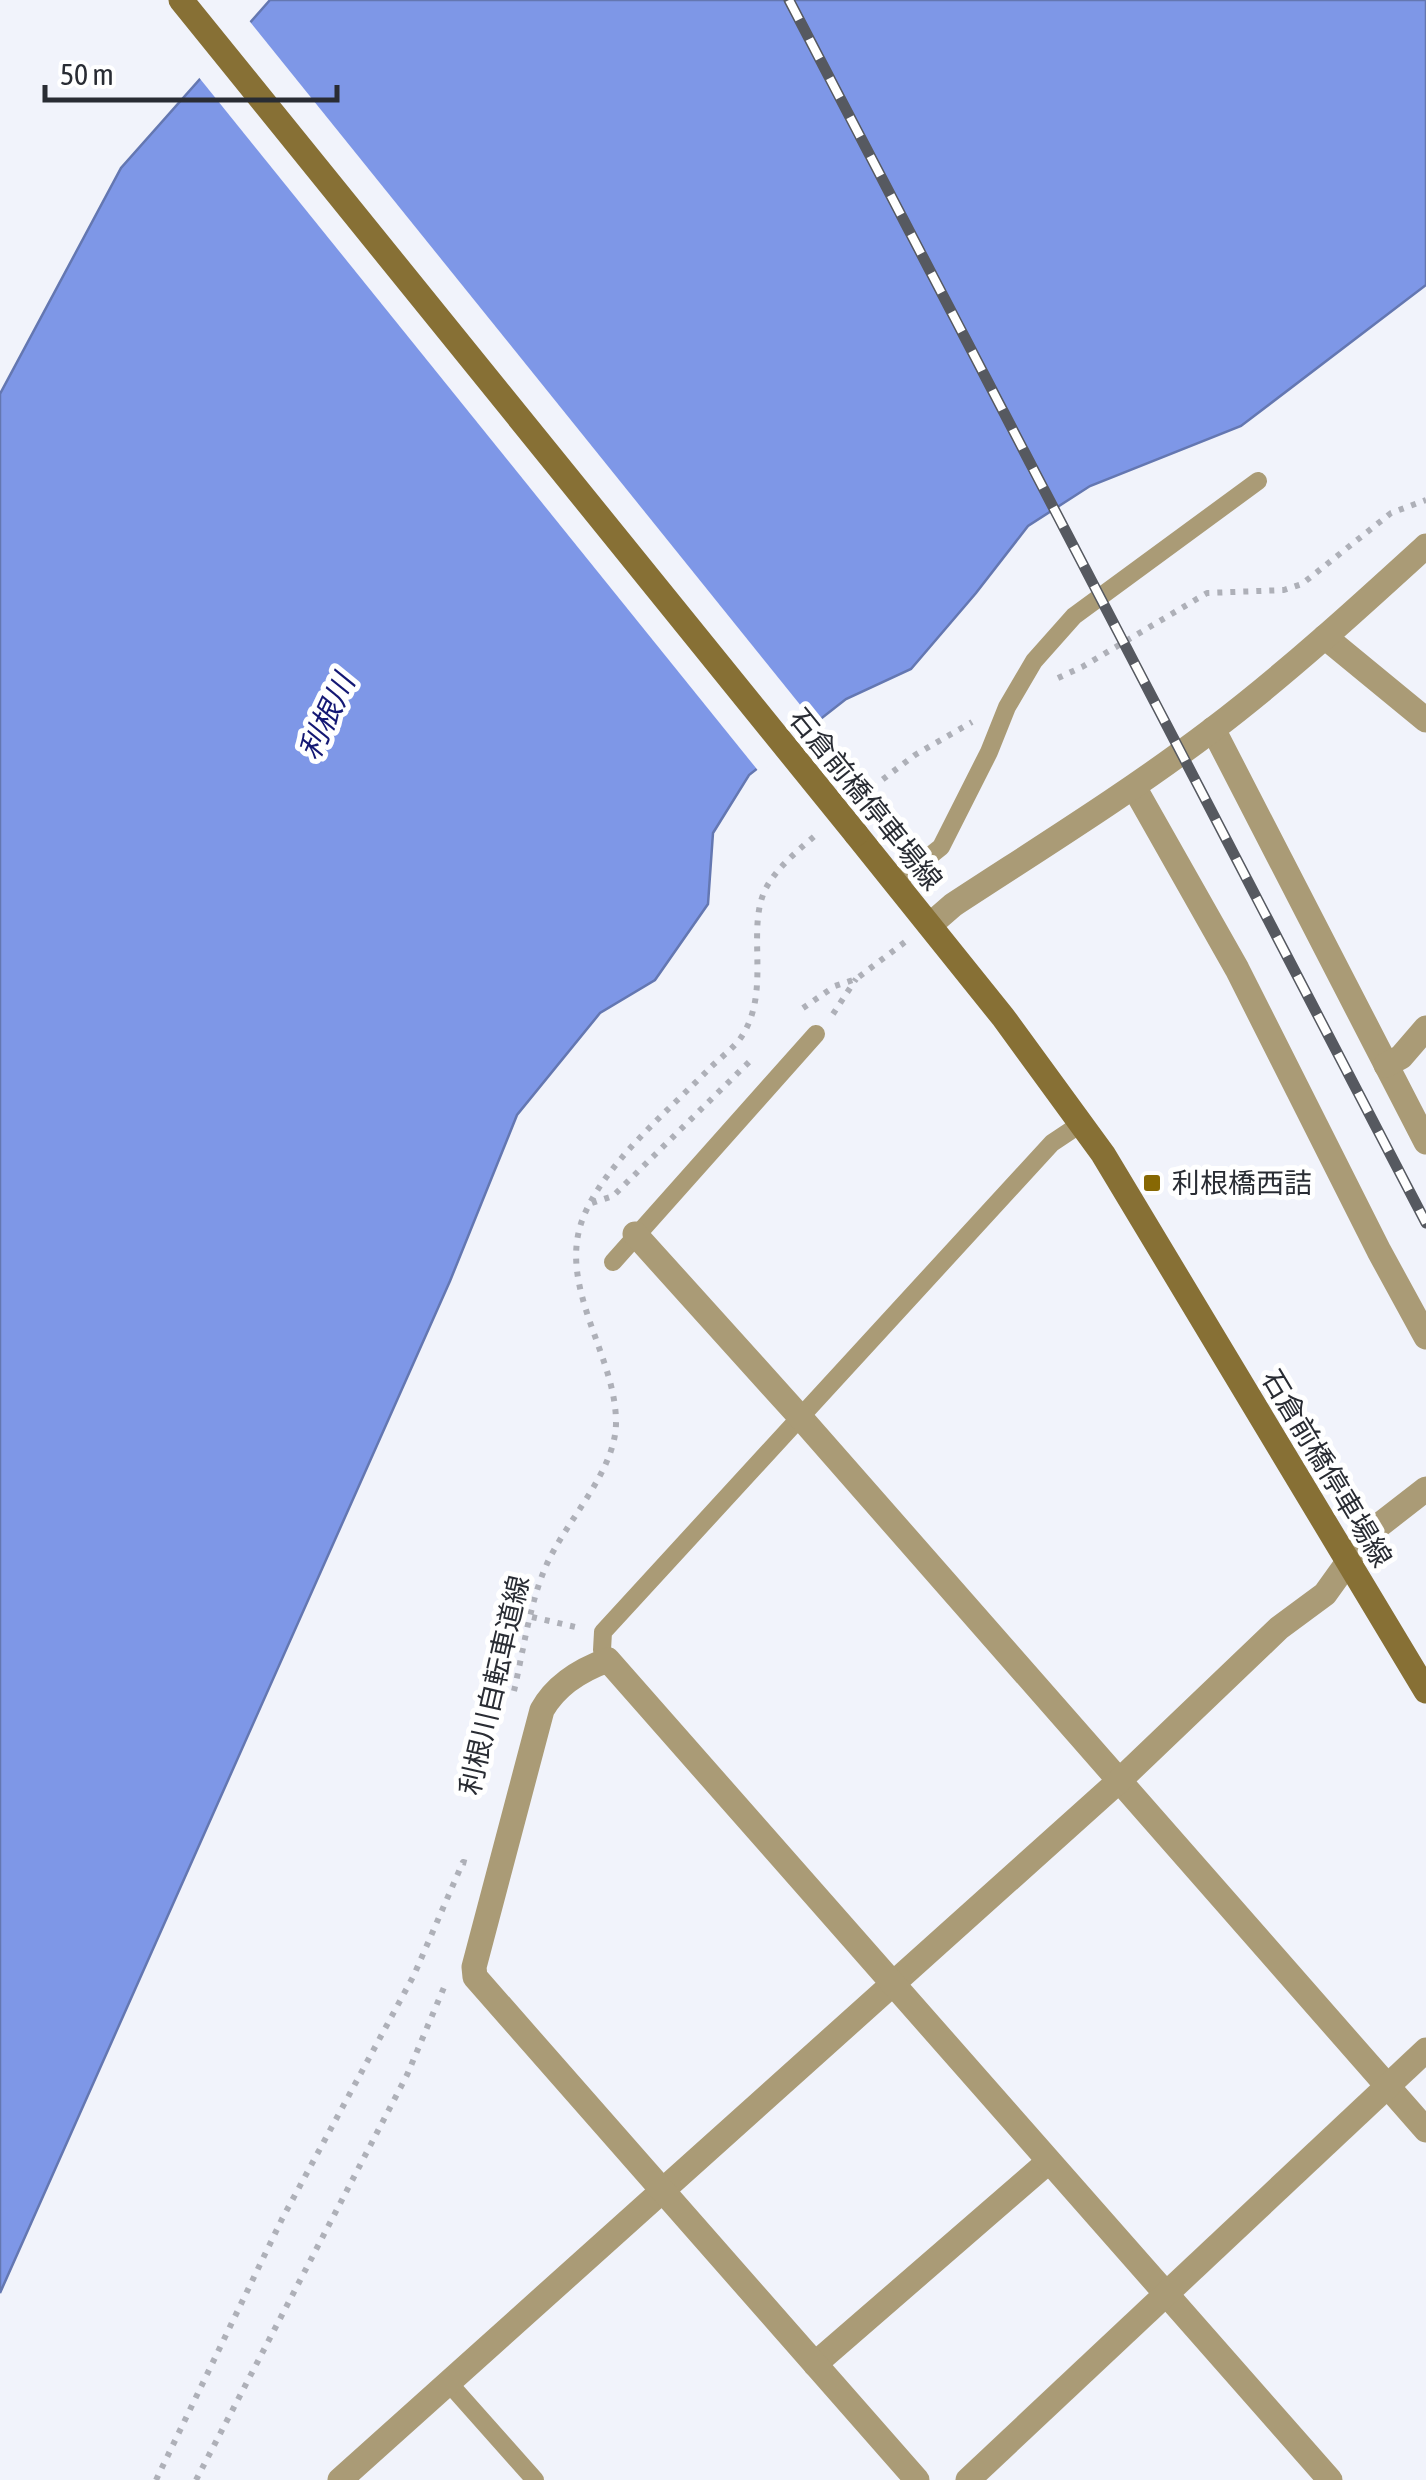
<svg xmlns="http://www.w3.org/2000/svg" width="1426" height="2480" font-family="'Asap Condensed','Noto Sans JP',sans-serif">
<rect width="100%" height="100%" fill="#f1f3fb"/>
<polygon fill="#7e97e7" stroke="#6477b1" stroke-width="2.5" points="270,0 1426,0 1426,285 1241,426 1090,486 1028,526 976,593 911,669 846,699 749,775 713,833 708,904 655,980 600,1013 517,1115 450,1281 0,2293 0,394 121,168"/>
<polygon fill="#f1f3fb" points="247,18 818,727 760,773 197,75"/>
<g fill="none" stroke-linecap="round" stroke-linejoin="round">
<g stroke="#aeb0b8" stroke-width="6" stroke-dasharray="5 8" stroke-linecap="butt">
<polyline points="1058,678 1082,667 1207,593 1284,590 1302,584 1391,513 1426,500"/>
<polyline points="862,795 915,755 972,722"/>
<polyline points="803,1008 835,986 856,979 905,942"/>
<polyline points="833,1014 856,979"/>
<polyline points="592,1203 613,1196 752,1059"/>
<polyline points="532,1617 580,1628"/>
<path d="M 514,1691 C 523,1652 530,1602 546,1566 C 565,1522 615,1472 616,1424 C 617,1356 556,1287 583,1218 C 604,1164 669,1110 710,1068 C 720,1058 734,1048 742,1036 C 772,989 745,929 766,888 C 778,866 800,849 818,833"/>
<polyline points="156,2480 282,2219 414,1975 463,1862 471,1864"/>
<polyline points="196,2480 407,2075 445,1985"/>
</g>
<g stroke="#aa9b76" stroke-width="18">
<polyline points="896,883 941,847 989,752 1007,707 1034,661 1074,616 1258,481"/>
<polyline points="613,1262 816,1034"/>
<polyline points="608,1660 602,1650 603,1632 1052,1143 1082,1123"/>
<polyline points="447,2381 535,2480"/>
</g>
<g stroke="#aa9b76" stroke-width="25">
<polyline points="1325,637 1426,720"/>
<polyline points="1213,729 1426,1142"/>
<polyline points="1134,787 1237,969 1379,1251 1426,1337"/>
<path d="M 930,925 L 953,905 C 1040,848 1129,793 1212,730 C 1287,673 1357,609 1426,546"/>
<polyline points="1386,1065 1401,1057 1426,1028"/>
<polyline points="635,1234 801,1418 1426,2130"/>
<polyline points="815,2364 1048,2162"/>
<polyline points="340,2480 1120,1780 1279,1628 1325,1594 1368,1534 1426,1489"/>
<path d="M 917,2480 L 475,1977 L 474,1967 L 542,1710 C 556,1685 580,1670 608,1660 L 1330,2480"/>
<polyline points="968,2480 1426,2050"/>
</g>
<polyline stroke="#877035" stroke-width="25" points="856,834 1003,1017 1103,1154 1426,1691"/>
<g stroke="#565960" stroke-width="11">
<polyline id="rail" points="789,0 1426,1223"/>
</g>
<use href="#rail" stroke="#fff" stroke-width="8" stroke-dasharray="22" stroke-linecap="butt"/>
<polyline stroke="#877035" stroke-width="25" points="181,0 856,834"/>
</g>
<rect fill="#876804" stroke="#fff" stroke-width="4" x="1142" y="1173" width="20" height="20" rx="5"/>
<g text-anchor="middle" stroke-width="10" stroke-linejoin="round" paint-order="stroke">
<g font-size="28" fill="#292c33" stroke="#fff">
<text transform="translate(866 799) rotate(51)" y="10">石倉前橋停車場線</text>
<text transform="translate(1327 1468) rotate(59)" y="10">石倉前橋停車場線</text>
<text transform="translate(494 1685) rotate(-77)" y="10">利根川自転車道線</text>
</g>
<g font-size="28" fill="#292c33" stroke="#fff" text-anchor="start">
<text x="1172" y="1193">利根橋西詰</text>
</g>
<g font-size="30" font-style="italic" fill="#141874" stroke="#fff">
<text transform="translate(327 717) rotate(-65)" y="10">利根川</text>
</g>
</g>
<path d="M45 85v15h292v-15" fill="none" stroke="#292c33" stroke-width="5"/>
<text x="60" y="85" font-size="30" fill="#292c33" stroke="#ffffff" stroke-width="8" paint-order="stroke">50 m</text>
</svg>
